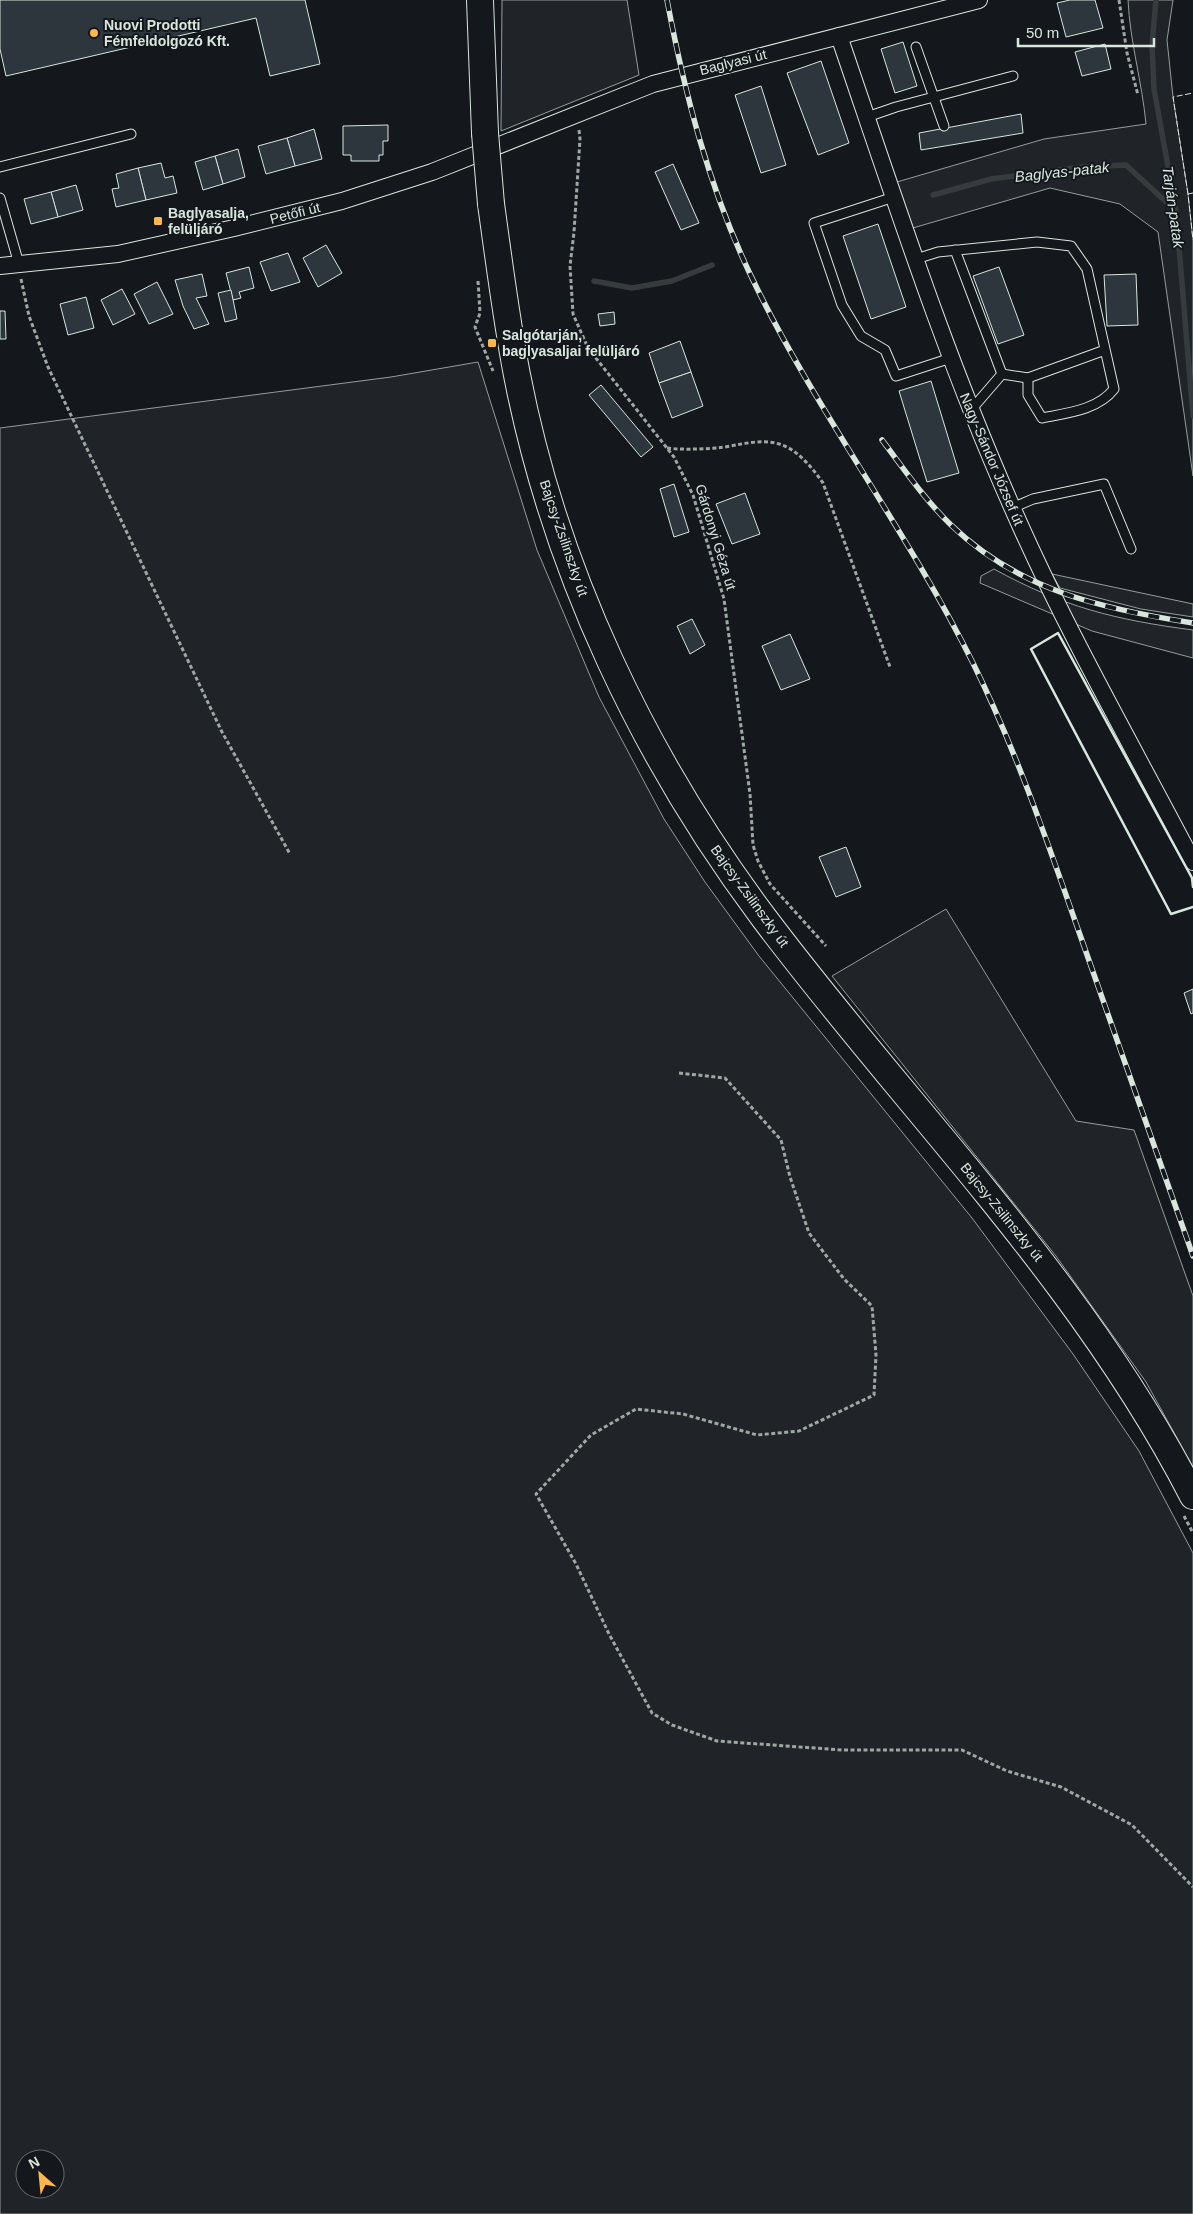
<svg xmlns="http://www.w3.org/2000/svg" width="1193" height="2214" font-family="Helvetica,sans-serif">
<rect width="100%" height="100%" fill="#14181c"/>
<g fill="#202428" stroke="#939e99" fill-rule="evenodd">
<polygon points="502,0 627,0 639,75 501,131"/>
<path d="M 1128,0 L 1173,0 L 1167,40 L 1173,97 L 1188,194 L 1193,240 L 1193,476 L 1158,232 L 1120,204 L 1050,188 L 906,230 L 890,184 L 1044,139 L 1146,124 C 1142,82 1130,42 1128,0 Z"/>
<path d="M 478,362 L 537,550 L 599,697 L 664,819 L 705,882 L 759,956 L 972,1218 L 1073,1354 L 1139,1451 L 1193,1553 L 1193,2214 L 0,2214 L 0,428 L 391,377 ZM 25,2159 L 55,2159 L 55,2189 L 25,2189 Z"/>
<path d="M 994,569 C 1063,607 1116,620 1193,630 L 1193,658 L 1092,631 L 980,583 L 981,576 Z"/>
<polygon points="1052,574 1193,604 1193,617 1141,609 1060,588"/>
<polygon points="946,909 1076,1121 1134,1130 1193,1296 1193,1467 1146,1382 1056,1256 832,976"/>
</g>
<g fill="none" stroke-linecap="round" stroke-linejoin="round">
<g stroke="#363b3e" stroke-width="5.5">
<polyline points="1156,0 1152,45 1154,89 1176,211 1193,416"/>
<polyline points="933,195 991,179 1081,167 1126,165 1176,211"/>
<polyline points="594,281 632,288 672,281 712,265"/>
</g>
</g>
<g fill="#2c363c" stroke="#d8e6dc">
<polygon points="0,0 305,0 320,64 270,76 256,18 6,76 0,49"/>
<polygon points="1070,0 1095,0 1103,28 1066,37 1057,3"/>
<polygon points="903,42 917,86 895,93 881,49"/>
<polygon points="1105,44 1111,69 1082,76 1075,52"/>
<polygon points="821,61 849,143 818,155 787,73"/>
<polygon points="761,86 786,165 761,173 735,95"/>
<polygon points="1021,114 1023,133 921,150 919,133"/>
<polygon points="388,125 388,141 383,141 383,155 379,155 379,161 351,161 351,155 343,155 343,126"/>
<polygon points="314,129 322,159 295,166 287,138"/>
<polygon points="287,138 295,166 266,174 258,146"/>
<polygon points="238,149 245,177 223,184 215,156"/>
<polygon points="215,156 223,184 203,190 195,162"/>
<polygon points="161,163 165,178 173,176 177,193 146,200 138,168"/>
<polygon points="673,164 699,223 681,230 655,172"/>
<polygon points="138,168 146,200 116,207 112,189 119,188 116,174"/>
<polygon points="76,185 83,210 58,217 51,192"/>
<polygon points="51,192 58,217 31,224 24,199"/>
<polygon points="878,224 906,307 871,319 843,236"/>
<polygon points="326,245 342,273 318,287 303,258"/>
<polygon points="288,253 300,282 271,291 260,262"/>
<polygon points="249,267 254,288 239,292 241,298 233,300 226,273"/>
<polygon points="999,267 1024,335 998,344 973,276"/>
<polygon points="202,274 207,296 196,298 209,324 194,329 183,306 175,280"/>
<polygon points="1136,274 1138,325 1107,326 1104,275"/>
<polygon points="157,282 173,314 149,324 134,294"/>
<polygon points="122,289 135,314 113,325 101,300"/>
<polygon points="231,290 237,319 225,322 218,293"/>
<polygon points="86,297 94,328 68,335 60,304"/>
<polygon points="0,311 5,311 6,339 0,339"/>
<polygon points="614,312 615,324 600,326 598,314"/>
<polygon points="680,341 691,372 659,383 649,353"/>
<polygon points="691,372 703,406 672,418 659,383"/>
<polygon points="931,381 959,473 927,482 899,391"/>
<polygon points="601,385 653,447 641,457 589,395"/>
<polygon points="674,484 689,532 674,537 660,489"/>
<polygon points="745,493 760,534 732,544 716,504"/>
<polygon points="692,619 705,645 690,654 677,626"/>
<polygon points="790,634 810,679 781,690 762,646"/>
<polygon points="846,847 861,887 836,897 819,857"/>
<polygon points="1193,989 1193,1013 1191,1014 1184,993"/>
</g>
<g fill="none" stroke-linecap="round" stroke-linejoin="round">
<g stroke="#d8e6dc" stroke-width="11">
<g id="service">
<polyline points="916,47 944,126"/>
<polyline points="867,117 896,107 1013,76"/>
<polyline points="0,167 131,134"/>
<polyline points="894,197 814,223 842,305 861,336 885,350 896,376 951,358"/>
<polyline points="0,198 19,264"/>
<polyline points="955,250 1002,374 1028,378"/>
<path d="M 916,259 L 938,252 L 1037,242 L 1071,246 L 1087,269 L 1114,389 C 1098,410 1067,413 1042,418 L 1028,395 L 1028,378 L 1105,350"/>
<polyline points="971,410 1002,374"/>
<polyline points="1012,508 1033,499 1104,484 1131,549"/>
</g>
</g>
<g stroke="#d8e6dc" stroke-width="18">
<g id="minor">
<path d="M 839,36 C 894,197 946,360 1016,516 C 1068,634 1133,747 1193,862"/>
<polyline points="0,266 118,254 234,228 342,201 432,172 653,84 979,0"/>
</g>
</g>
<g stroke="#d8e6dc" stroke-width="28">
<g id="primary">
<polyline points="480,0 485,133"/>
<path d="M 491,204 C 499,261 506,318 517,375 C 555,571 644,758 764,918 C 908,1110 1082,1280 1193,1496"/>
</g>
</g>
<g stroke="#9da8a2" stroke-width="3" stroke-dasharray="4 2.5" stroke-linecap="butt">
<polyline points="1119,0 1127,53 1138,95"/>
<polyline points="579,130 580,139 574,232 570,266 573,314 588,348 674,457 693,495 724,599 750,794 753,845 758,861 770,884 826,946"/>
<polyline points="21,279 29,316 48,367 222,732 290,854"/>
<polyline points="478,281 480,313 475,327 493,371"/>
<path d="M 667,448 C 684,450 700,449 717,448 C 737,446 762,437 782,445 C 799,451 813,469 823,483 L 890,667"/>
<polyline points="679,1073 725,1078 781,1140 790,1177 809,1233 844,1279 872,1306 876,1355 874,1395 799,1431 757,1435 683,1414 636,1409 591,1435 536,1494 576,1564 609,1634 652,1713 672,1725 717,1741 842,1750 962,1750 1007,1771 1061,1787 1132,1825 1193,1887"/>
<polyline points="1184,1516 1193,1533"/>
</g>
<use href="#service" stroke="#14181c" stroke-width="9"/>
<use href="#minor" stroke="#14181c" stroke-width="16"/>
<use href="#primary" stroke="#14181c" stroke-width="26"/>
<g stroke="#d8e6dc" stroke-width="5.5">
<g id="rail">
<path d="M 667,0 C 685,95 709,188 751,276 C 815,410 907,530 973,663 C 1016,750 1047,841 1079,932 C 1117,1040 1155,1148 1193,1256"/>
<path d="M 882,440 C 904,469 925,500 951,525 C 1020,591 1103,609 1193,623"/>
</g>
</g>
<use href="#rail" stroke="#14181c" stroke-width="4" stroke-dasharray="11" stroke-linecap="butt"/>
<g stroke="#d8e6dc" stroke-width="28" stroke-linecap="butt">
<polyline id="primary-bridge" points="485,133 491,204"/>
</g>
<use href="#primary-bridge" stroke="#14181c" stroke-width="26"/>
<g stroke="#d8e6dc" stroke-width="1" stroke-dasharray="6 2.5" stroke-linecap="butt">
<polyline points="1193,193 1188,194 1193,240"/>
<polyline points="1188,194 1173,97 1193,93"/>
</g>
<polyline stroke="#d8e6dc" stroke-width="2.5" points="1193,887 1192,878 1058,633 1031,649 1171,914 1193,907"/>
</g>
<g fill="#ffb74d" stroke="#14181c" stroke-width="2">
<circle cx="94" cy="33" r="5"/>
<rect x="153" y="216" width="10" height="10" rx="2.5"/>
<rect x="487" y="338" width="10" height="10" rx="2.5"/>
</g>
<g text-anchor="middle" stroke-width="4" stroke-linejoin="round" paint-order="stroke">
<g font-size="14" font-weight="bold" fill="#d8e6dc" stroke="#14181c" text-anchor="start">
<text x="104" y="30">Nuovi Prodotti<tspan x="104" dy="16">Fémfeldolgozó Kft.</tspan></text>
<text x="168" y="218">Baglyasalja,<tspan x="168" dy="16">felüljáró</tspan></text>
<text x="502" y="340">Salgótarján,<tspan x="502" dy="16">baglyasaljai felüljáró</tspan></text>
</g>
<g font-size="14" fill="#d8e6dc" stroke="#14181c">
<text transform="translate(733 62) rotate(-14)" y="5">Baglyasi út</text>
<text transform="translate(295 213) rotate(-14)" y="5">Petőfi út</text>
<text transform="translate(992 459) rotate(67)" y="5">Nagy-Sándor József út</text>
<text transform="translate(716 537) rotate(73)" y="5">Gárdonyi Géza út</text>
<text transform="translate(564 538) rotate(71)" y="5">Bajcsy-Zsilinszky út</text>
<text transform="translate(750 896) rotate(54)" y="5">Bajcsy-Zsilinszky út</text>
<text transform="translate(1002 1212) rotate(51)" y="5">Bajcsy-Zsilinszky út</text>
</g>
<g font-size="15" font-style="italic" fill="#d8e6dc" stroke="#14181c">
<text transform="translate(1062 172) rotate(-6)" y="5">Baglyas-patak</text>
<text transform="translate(1173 207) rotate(82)" y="5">Tarján-patak</text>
</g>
</g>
<g transform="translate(40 2174) rotate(333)"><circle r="24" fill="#14181c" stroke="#626a69"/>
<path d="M0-4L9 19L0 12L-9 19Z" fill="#ffb74d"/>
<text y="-8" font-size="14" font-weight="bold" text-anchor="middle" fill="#d8e6dc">N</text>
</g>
<path d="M1018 38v8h136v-8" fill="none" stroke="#d8e6dc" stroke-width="2.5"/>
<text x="1026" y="38" font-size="15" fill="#d8e6dc" stroke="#14181c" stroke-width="4" paint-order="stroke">50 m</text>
</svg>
